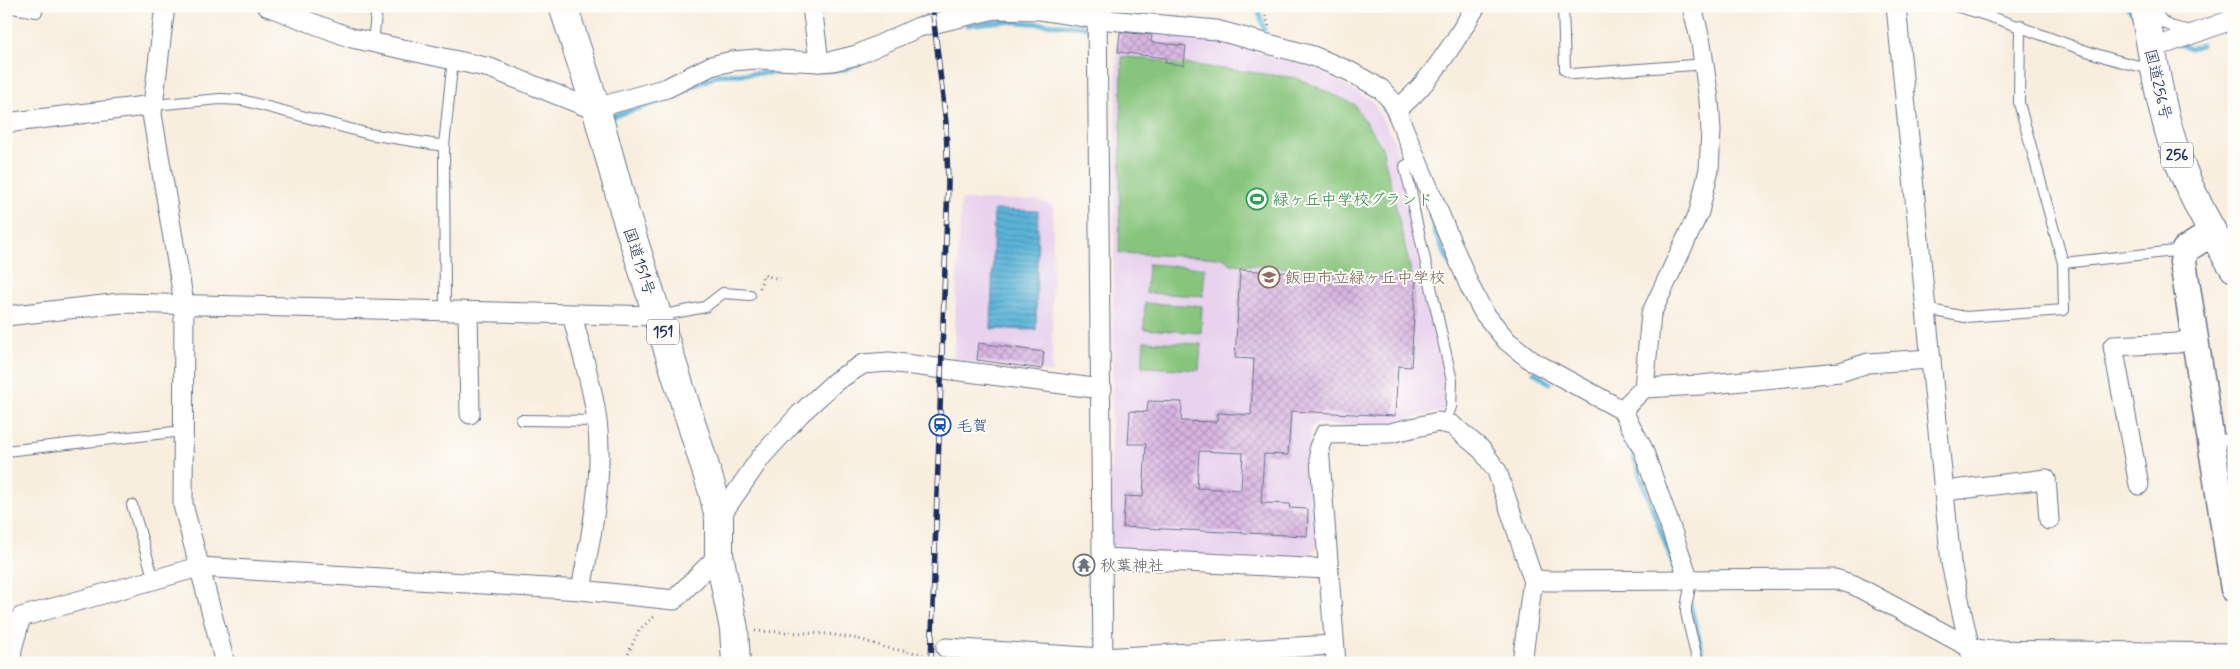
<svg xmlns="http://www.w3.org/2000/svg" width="2240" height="669" font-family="Mynerve,'Klee One',sans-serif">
<defs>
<pattern id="water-rules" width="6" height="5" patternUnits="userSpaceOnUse" patternTransform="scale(1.25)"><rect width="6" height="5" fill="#5bb4d8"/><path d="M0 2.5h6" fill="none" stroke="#4a93b2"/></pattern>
<pattern id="building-cross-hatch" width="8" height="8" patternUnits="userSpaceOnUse" patternTransform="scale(1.25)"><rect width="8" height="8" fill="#d9b5e2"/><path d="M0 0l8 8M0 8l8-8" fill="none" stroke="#af94ba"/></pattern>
</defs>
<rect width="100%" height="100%" fill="#fdfcf7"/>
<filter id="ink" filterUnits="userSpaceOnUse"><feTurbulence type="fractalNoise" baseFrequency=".02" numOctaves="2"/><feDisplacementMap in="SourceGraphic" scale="10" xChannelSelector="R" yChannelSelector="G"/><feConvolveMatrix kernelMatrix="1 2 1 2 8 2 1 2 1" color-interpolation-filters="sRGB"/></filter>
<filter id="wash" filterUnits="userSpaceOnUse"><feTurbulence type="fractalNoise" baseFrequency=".0096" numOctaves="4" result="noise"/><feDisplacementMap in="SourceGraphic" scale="20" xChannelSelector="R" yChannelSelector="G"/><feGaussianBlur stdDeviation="1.12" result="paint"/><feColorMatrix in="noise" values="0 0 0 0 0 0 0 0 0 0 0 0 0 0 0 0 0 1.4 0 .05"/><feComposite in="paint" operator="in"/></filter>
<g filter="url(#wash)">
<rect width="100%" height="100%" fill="#f8eede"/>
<g fill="#e8d2ee">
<polygon points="1117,28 1231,44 1319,70 1372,101 1396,144 1401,177 1444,368 1448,399 1446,406 1442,411 1386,425 1340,425 1317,423 1309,430 1318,545 1304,560 1123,552 1110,543"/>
<polygon points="961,200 1037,200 1053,206 1052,373 953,360"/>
</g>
<g fill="#87c57c" stroke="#517a6d">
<polygon points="1122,56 1297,78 1354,104 1382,147 1412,276 1231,264 1223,258 1119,253"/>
<polygon points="1148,264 1205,268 1203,296 1146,293"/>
<polygon points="1145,303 1202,306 1201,333 1144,329"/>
<polygon points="1144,341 1201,344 1199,370 1142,367"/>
</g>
<polygon fill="url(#water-rules)" stroke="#3b729b" points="994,210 1038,211 1036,330 991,329"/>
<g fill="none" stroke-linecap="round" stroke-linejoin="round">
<g stroke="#5bb4d8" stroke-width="5">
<polyline points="1257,6 1264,29"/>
<polyline points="2126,6 2136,16"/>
<polyline points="967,25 1003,21 1088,27"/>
<polyline points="2182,44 2190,48 2201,45"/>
<polyline points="1380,99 1390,118"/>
<polyline points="610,117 659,102 718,75 843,70 862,62"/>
<polyline points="1430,213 1435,233 1452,268"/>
<polyline points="1534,372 1549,383"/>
<polyline points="1625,434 1675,570"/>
<polyline points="1690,603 1705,663"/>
</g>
</g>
<g id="blocks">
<g fill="url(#building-cross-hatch)" fill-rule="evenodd">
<polygon points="1120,32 1152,35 1151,42 1186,46 1184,65 1165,63 1166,58 1118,52"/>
<path d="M 1240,270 L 1416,279 L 1411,367 L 1398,366 L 1395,416 L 1291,411 L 1288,455 L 1264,454 L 1261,503 L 1290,504 L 1289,508 L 1308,509 L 1307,536 L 1123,527 L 1125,496 L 1143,497 L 1146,444 L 1128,444 L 1130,411 L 1147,412 L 1148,401 L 1182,402 L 1181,421 L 1217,422 L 1218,413 L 1251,415 L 1254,359 L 1235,358 ZM 1199,451 L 1243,453 L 1241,490 L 1197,488 Z"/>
<polygon points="979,343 1044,352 1042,369 977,360"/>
</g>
</g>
</g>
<g filter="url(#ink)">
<use href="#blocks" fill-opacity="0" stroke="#68728b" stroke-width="1"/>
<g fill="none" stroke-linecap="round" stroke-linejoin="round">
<g stroke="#68728b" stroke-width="12">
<g id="lane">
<polyline points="1563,6 1565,70 1573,74 1693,65 1702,63"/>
<path d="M 1954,6 C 2022,23 2083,56 2153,69"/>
<polyline points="6,7 37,12"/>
<path d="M 2155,7 C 2159,27 2176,28 2193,31"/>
<polyline points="373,42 377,6"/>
<polyline points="153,105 220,99 242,100 369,134 444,146"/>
<path d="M 1417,159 L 1405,166 C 1407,181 1414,195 1414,210 L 1452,381 L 1451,407 L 1445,423"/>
<polyline points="2063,263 2184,250"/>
<polyline points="1926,309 1965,317 2064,310 2063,263 2019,103 2020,25"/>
<polyline points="445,310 444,146 453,58"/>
<polyline points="659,316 705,307 723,293 750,295"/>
<polyline points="521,420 596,421"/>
<polyline points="2212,442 2234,438"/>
<polyline points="6,451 183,431"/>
<polyline points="132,505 154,580"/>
<path d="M 1689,580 C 1692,592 1685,601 1686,613 L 1698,663"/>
</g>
</g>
<g stroke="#68728b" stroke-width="21">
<g id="street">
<polyline points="165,6 152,114 184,303 183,505 225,663"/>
<polyline points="267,6 352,38 490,68 585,106 596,108 667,88 711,66 732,61 757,59 819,62 833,61 857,55 919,27 995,9 1040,10 1098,19 1216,30 1313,56 1349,71 1381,89 1392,101 1470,287 1484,313 1507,341 1532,361 1622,410 1643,449 1689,580"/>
<polyline points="812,6 819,62"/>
<polyline points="1896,6 1951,563 1973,663"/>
<polyline points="1097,7 1103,663"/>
<polyline points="2151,49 2234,19"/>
<path d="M 1396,110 C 1426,88 1457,39 1476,6"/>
<polyline points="6,123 153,105"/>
<polyline points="468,312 470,414"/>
<path d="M 572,315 C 583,358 599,405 599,450 C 600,496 589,545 581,590"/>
<polyline points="6,316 121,303 658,316"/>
<polyline points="1644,388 1700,385 1840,372 1868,363 1931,359"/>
<polyline points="1622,410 1644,388 1651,314 1699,212 1709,169 1711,131 1709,100 1701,43 1692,6"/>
<polyline points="2139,485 2113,346 2178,343 2195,337"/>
<polyline points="1944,491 2046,479 2049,520"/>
<polyline points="719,518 761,457 800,414 836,381 863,364 889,362 1102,389"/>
<polyline points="1103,558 1327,569"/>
<polyline points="946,648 1102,658 1333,645"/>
<polyline points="11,663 12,649 21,617 199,567 581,590 674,600 719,555"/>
<polyline points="1336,663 1319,447 1325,434 1390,433 1438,422 1452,425 1482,450 1497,471 1533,579 1547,581 1835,579 1854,585 1969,647 1983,650 2234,653"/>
<polyline points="1522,663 1533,579"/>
</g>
</g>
<g stroke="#68728b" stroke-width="29">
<polyline id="secondary" points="2213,232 2185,250 2183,262 2234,589"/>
</g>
<g stroke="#68728b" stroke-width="30">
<g id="highway">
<polyline points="563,6 596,108 624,210 713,492 719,518 719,555 734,629 736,663"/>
<path d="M 2144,6 C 2153,57 2160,110 2178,159 C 2192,196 2212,234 2234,268"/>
</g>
</g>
<g stroke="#68728b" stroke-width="3" stroke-dasharray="1 4" stroke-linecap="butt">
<polyline points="1263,6 1269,27"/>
<polyline points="760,288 763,275 780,279"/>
<polyline points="6,592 10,605"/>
<polyline points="755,631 828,634 859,639 887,648 923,654"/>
<polyline points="624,663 639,630 656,615"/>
</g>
<use href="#lane" stroke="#fff" stroke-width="10"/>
<use href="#street" stroke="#fff" stroke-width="19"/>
<use href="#secondary" stroke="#fff" stroke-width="26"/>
<use href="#highway" stroke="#fff" stroke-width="28"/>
<g stroke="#1b2f5e" stroke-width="5.5">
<polyline id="rail" points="931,663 948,183 946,123 932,6"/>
</g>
<use href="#rail" stroke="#fdfcf7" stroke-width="4" stroke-dasharray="11" stroke-linecap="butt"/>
</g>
</g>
<defs>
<g id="stadium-ring" transform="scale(1.125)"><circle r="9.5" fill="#fdfcf7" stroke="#2e9e5b" stroke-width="1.5"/><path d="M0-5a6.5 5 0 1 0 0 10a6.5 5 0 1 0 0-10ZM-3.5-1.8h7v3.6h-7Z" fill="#2e9e5b"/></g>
<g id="school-ring" transform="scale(1.125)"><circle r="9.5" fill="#fdfcf7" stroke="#8d6e63" stroke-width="1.5"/><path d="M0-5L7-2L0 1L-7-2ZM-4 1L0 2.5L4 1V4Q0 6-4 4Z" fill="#8d6e63"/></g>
<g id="station-ring" transform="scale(1.125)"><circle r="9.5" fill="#fdfcf7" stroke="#1a4fb4" stroke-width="1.5"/><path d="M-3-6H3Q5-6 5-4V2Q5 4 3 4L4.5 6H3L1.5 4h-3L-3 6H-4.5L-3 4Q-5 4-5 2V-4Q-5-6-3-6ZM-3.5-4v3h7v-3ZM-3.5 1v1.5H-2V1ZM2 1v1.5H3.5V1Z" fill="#1a4fb4"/></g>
<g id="temple-ring" transform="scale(1.125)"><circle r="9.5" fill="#fdfcf7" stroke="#6b7280" stroke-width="1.5"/><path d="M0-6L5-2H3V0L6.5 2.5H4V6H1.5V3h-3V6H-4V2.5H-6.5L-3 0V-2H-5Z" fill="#6b7280"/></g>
</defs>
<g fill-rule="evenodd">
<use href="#stadium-ring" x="1257" y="199"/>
<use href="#school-ring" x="1269" y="277"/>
<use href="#station-ring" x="940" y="425"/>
<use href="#temple-ring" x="1084" y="565"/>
</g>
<g text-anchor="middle" stroke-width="4" stroke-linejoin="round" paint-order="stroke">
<g fill="#fdfcf7" stroke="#5f6c8c" stroke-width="1">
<rect x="2161" y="142.5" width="32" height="25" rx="4"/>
<rect x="647" y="319.5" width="32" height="25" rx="4"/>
</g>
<g font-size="15" font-weight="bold" fill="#1b2f5e">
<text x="2177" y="160">256</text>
<text x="663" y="337">151</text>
</g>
<g font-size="16" fill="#1b2f5e" stroke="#fdfcf7">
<text transform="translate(2159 84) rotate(77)" y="6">国道256号</text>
<text transform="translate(640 261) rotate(72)" y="6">国道151号</text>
</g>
<g font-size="16" fill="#27864d" stroke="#fdfcf7" text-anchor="start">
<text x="1273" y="205">緑ヶ丘中学校グランド</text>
</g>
<g font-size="16" fill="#785e54" stroke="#fdfcf7" text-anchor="start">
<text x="1285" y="283">飯田市立緑ヶ丘中学校</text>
</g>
<g font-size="16" fill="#164399" stroke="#fdfcf7" text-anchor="start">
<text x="956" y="431">毛賀</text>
</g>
<g font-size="16" fill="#5b616d" stroke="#fdfcf7" text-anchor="start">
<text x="1100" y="571">秋葉神社</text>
</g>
</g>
<rect width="2240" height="669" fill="none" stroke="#fdfcf7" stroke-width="25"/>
</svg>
